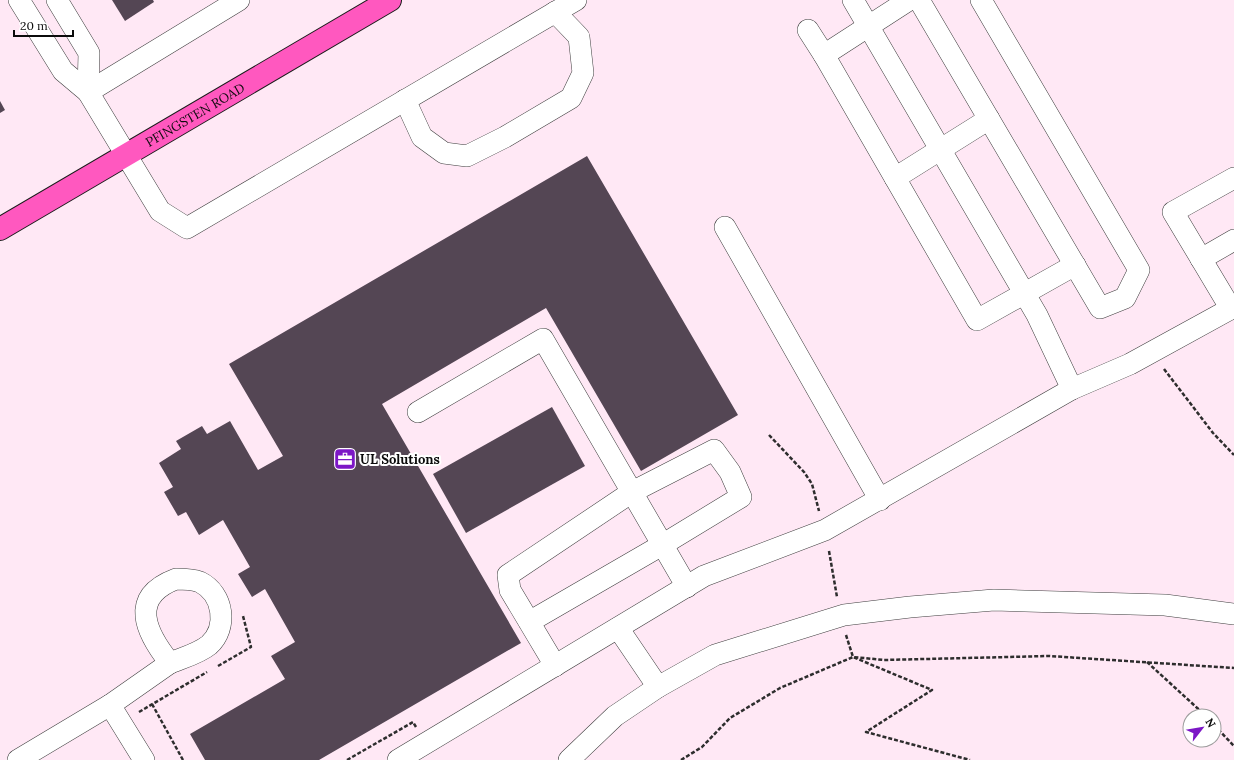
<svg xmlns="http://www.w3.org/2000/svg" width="1234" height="760" font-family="Lora,serif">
<rect width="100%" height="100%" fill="#ffe8f5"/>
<g fill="#544654">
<polygon points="112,0 153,0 154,2 125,21"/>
<polygon points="0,101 5,110 0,113"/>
<polygon points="587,156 738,415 641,471 546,308 382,404 521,643 319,760 205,760 190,734 285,679 271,656 295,642 265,589 252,597 238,574 250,567 223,520 199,535 186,512 178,516 164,492 173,487 159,463 181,449 176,441 202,426 207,434 230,421 258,470 283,456 229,364"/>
<polygon points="552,407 585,466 466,533 433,474"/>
</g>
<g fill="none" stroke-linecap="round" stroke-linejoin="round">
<g stroke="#3e3e3e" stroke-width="22">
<g id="minor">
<polyline points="19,0 63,71 88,92 160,211 187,228 576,0"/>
<polyline points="57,0 89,53 88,92"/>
<polyline points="853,0 1037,315 1072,389"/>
<polyline points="919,0 1100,308 1125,298 1139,270 981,0"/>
<polyline points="808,30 824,55 909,0"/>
<polyline points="824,55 977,320 1075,265"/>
<polyline points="88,92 239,0"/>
<polyline points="405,100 422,137 444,153 467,156 505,137 571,98 583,73 579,37 555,12"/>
<polyline points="895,178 989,119"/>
<polyline points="725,227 880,500"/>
<polyline points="1201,259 1234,240"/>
<polyline points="1231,309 1173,212 1234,178"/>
<polyline points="418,412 543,339 687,587"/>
<path d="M 176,579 C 185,579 192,579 200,582 C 224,594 228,628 209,645 C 198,654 182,658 170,663 C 146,633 128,597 176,579 Z"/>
<polyline points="529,622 662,545 741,497 730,472 714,450 632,492 508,575 510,590 553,662 555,666"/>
<polyline points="618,628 658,687"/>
<polyline points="110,705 144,760"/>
<polyline points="18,760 110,705 170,663"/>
<polyline points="398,760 704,576 825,530 1072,389 1130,364 1234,307"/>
<polyline points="569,760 615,716 658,687 715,655 844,615 910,607 994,600 1165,605 1234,614"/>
</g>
</g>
<g stroke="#1c1c1c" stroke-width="24">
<g id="major">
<path id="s1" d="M 0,229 L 390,0"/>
</g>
</g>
<g stroke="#2d2d2d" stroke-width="2.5" stroke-dasharray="4 2" stroke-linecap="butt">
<polyline points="1164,369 1213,433 1234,455"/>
<polyline points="769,435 804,472 812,484 819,511"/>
<polyline points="829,551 837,597"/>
<polyline points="846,635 853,657 932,690 866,732 970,760"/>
<polyline points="1147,662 1206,716"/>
<polyline points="218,666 251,647 243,616"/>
<polyline points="152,704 183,760"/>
<polyline points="139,712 207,672"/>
<polyline points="1214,725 1234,746"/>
<polyline points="347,760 413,722 416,727"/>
<polyline points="681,760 702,747 730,718 780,688 853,657 884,660 1049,656 1234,668"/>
</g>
<use href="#minor" stroke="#fff" stroke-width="21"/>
<use href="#major" stroke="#ff58bf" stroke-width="22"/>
</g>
<defs>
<g id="office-square" transform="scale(1.15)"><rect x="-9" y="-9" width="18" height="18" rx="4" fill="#7c17c6" stroke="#fff"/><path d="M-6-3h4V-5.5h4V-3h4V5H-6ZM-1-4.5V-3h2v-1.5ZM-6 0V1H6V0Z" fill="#fff"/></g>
</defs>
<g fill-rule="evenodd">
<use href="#office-square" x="345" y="459"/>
</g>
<g text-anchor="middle" stroke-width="4" stroke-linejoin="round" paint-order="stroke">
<g font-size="13" fill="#0b0b0b" stroke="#fff">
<text dy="5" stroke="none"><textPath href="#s1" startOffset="226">PFINGSTEN ROAD</textPath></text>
</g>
<g font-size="13" font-weight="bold" fill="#0b0b0b" stroke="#fff" text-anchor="start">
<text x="360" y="464">UL Solutions</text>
</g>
</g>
<g transform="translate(1202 728) rotate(59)"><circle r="19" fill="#ffffff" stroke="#9d9d9d"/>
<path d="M0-3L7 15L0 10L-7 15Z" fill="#7c17c6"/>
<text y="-6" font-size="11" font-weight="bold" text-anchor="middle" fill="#0b0b0b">N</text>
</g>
<path d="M14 30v6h59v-6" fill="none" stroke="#0b0b0b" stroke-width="2"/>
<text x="20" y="30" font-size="12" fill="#0b0b0b" stroke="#ffffff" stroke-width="3" paint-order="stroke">20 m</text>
</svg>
